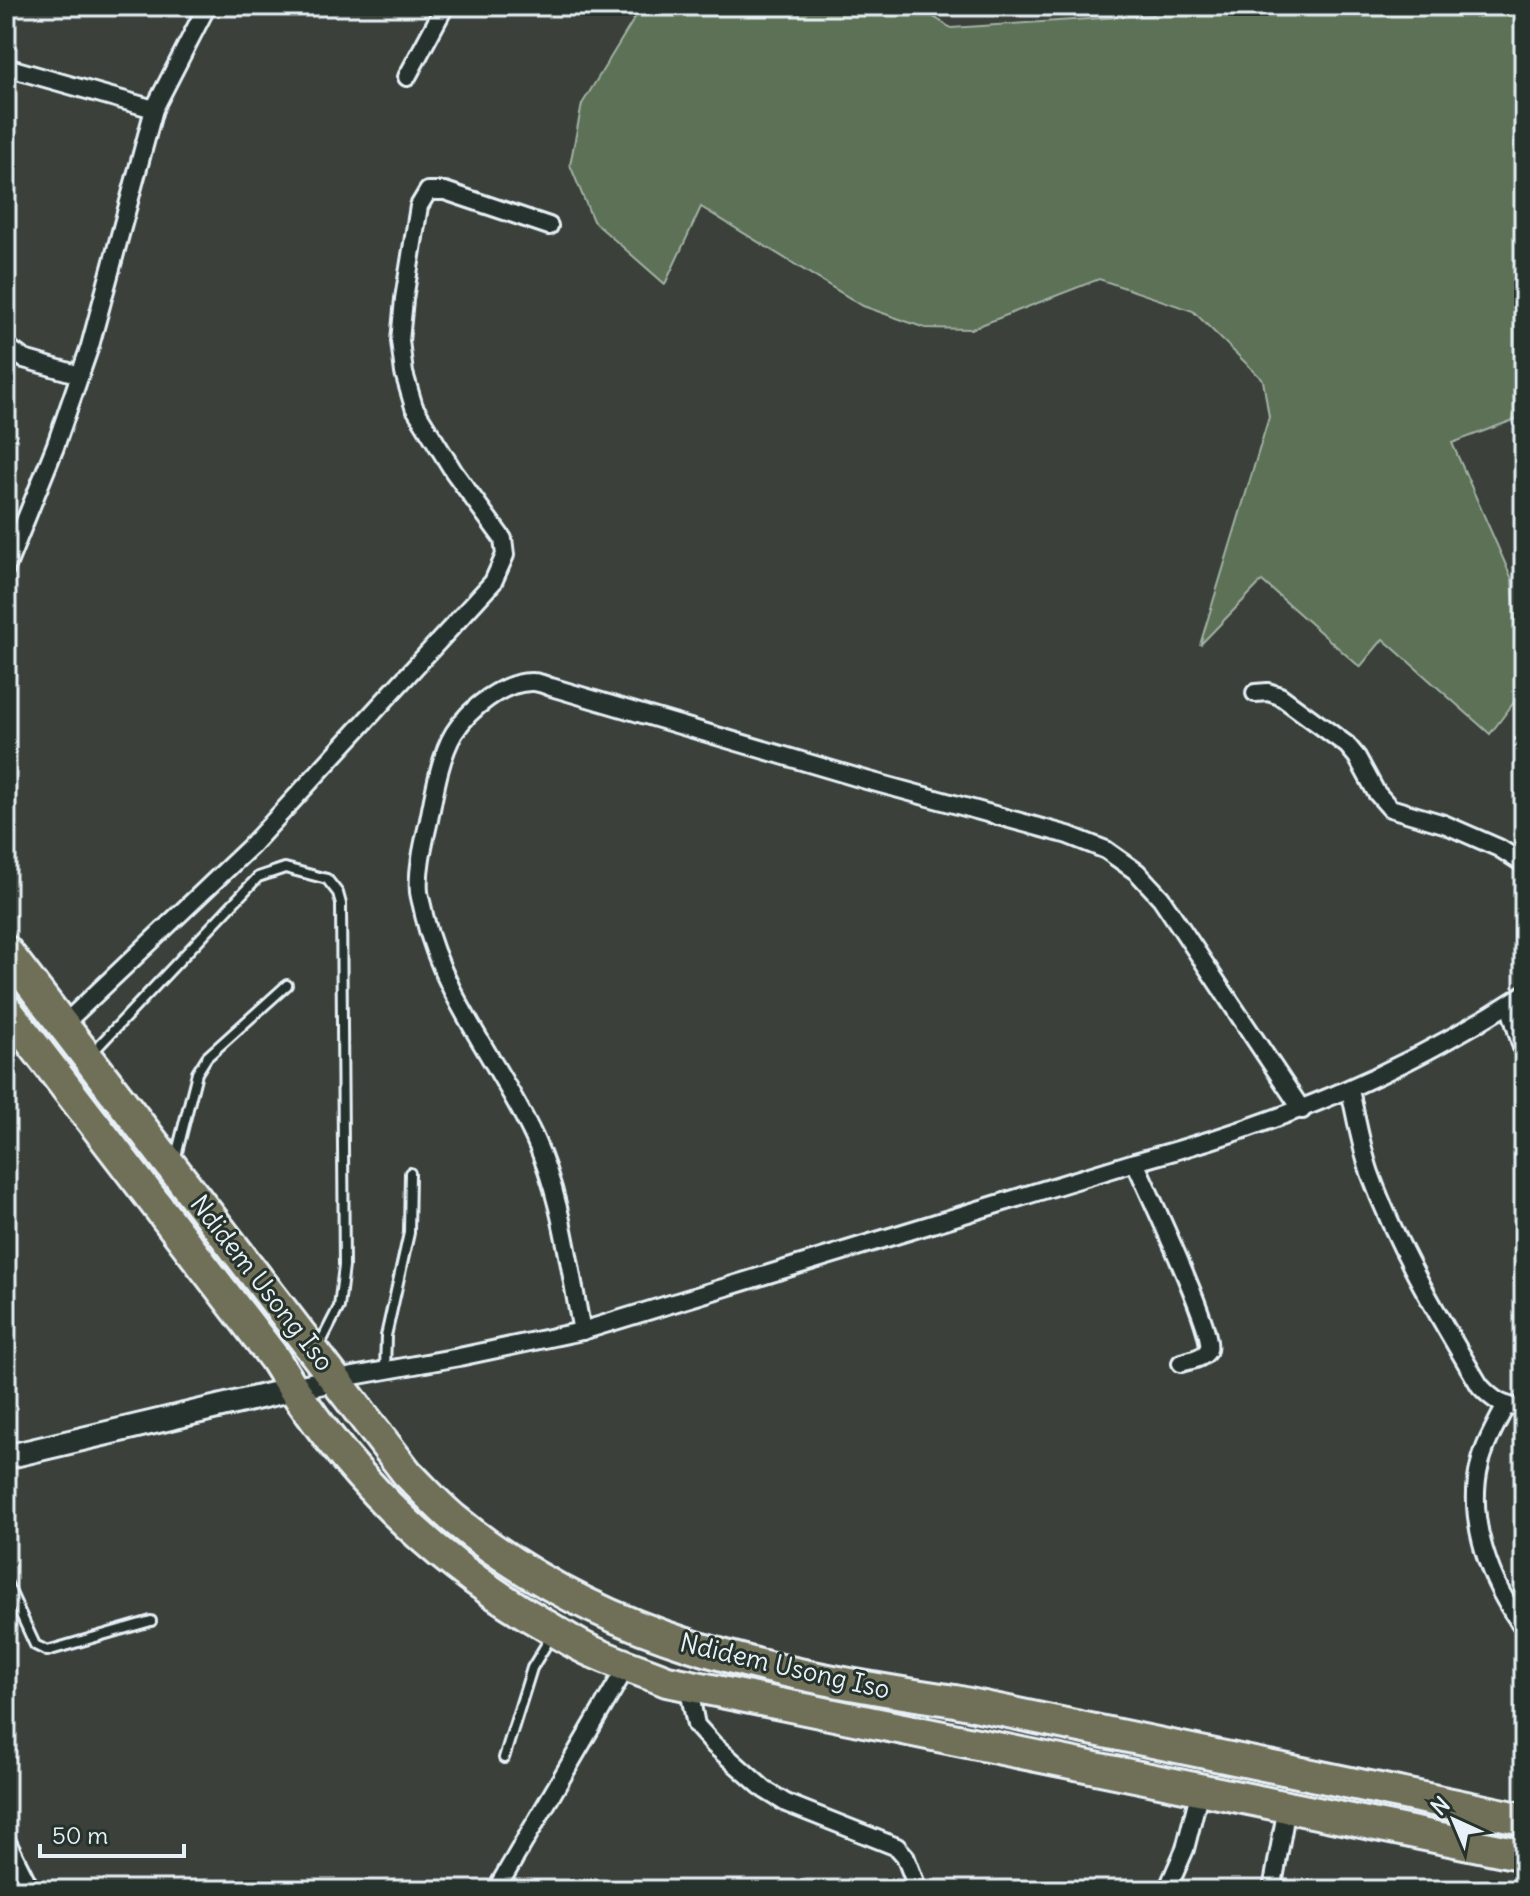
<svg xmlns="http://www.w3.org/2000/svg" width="1530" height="1896" font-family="Delius,sans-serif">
<rect width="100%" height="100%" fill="#3b413a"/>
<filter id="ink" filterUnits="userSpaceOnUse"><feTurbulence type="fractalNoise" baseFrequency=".0125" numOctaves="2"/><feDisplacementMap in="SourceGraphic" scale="16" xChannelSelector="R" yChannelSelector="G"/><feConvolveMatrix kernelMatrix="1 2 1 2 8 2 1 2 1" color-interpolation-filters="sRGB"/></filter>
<g filter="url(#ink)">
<polygon fill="#5c7155" stroke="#a2b1a6" stroke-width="2" points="642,6 922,6 923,10 951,28 1151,15 1166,6 1524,6 1524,416 1452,443 1512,579 1521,693 1490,734 1383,639 1360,667 1262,581 1200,645 1269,417 1263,380 1193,311 1099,279 971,329 925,328 863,306 701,207 665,284 593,221 570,165 582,104"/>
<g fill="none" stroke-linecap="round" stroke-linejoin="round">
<g stroke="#e8f1f8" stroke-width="14">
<g id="lane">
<polyline points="91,1054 258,877 285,868 327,879 338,893 341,904 344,1266 339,1307 318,1348"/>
<polyline points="175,1160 197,1073 207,1057 287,985"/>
<polyline points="385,1370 386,1336 409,1233 410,1173"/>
<polyline points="6,1582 35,1645 47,1651 151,1621"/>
<polyline points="504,1758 532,1668 552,1635"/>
</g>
</g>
<g stroke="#e8f1f8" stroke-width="22">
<g id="street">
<polyline points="6,67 154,109"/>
<polyline points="407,77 445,6"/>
<polyline points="6,346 24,359 80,375"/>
<polyline points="6,568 55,447 90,346 154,109 207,6"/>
<polyline points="1255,693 1268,692 1280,696 1347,745 1357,757 1376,792 1390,808 1444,824 1499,848 1524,864"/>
<polyline points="1509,1004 1524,1054"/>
<polyline points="62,1026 250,847 493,582 505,555 503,539 454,472 414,407 404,373 400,341 404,299 419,206 428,191 445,191 549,226"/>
<path d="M 1350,1090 C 1356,1117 1361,1147 1370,1173 C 1398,1249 1439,1317 1480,1386 C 1493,1400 1504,1408 1524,1407"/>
<path d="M 1135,1162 C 1146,1187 1216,1334 1208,1350 C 1203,1359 1190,1360 1181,1363"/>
<path d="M 582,1331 C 569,1267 562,1197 534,1137 C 499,1062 443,997 424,915 C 423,908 420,899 419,892 C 417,869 424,842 429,820 C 434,794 440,756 454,733 C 469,709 503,681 533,682 C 539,682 545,685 551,687 L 866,780 L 1068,835 L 1106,850 L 1137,872 L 1161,898 L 1302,1110"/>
<path d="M 336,1379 L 459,1357 L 582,1331 L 1135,1162 C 1278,1124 1399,1075 1524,994"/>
<path d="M 1505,1407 C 1496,1425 1485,1443 1480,1464 C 1466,1519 1490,1584 1524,1628"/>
<polyline points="688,1685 696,1725 714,1745 765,1790 786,1803 897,1847 905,1856 918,1890"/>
<polyline points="6,1840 31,1890"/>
<polyline points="496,1890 627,1666"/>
<polyline points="1167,1890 1185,1849 1200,1790"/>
<polyline points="1272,1890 1287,1807"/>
</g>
</g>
<g stroke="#e8f1f8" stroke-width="28">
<polyline id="secondary" points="6,1457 336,1379"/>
</g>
<g stroke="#e8f1f8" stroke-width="36">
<g id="highway">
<path d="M 6,951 L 407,1473 C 423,1489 438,1506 455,1520 C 602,1641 772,1674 955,1701 L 1524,1819"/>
<path d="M 6,1009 L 274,1358 C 343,1471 430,1559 545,1625 C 561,1634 576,1645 593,1652 C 617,1663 642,1671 667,1681 L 1524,1855"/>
</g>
</g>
<use href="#lane" stroke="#26332d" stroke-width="8"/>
<use href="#street" stroke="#26332d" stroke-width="16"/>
<use href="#secondary" stroke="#26332d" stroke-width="22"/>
<use href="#highway" stroke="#706f59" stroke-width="30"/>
</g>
</g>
<g text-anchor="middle" stroke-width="6" stroke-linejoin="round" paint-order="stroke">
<g font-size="26" fill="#e8f1f8" stroke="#26332d">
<text transform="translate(262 1283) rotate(52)" y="9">Ndidem Usong Iso</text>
<text transform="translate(785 1666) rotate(13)" y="9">Ndidem Usong Iso</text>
</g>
</g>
<rect width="1530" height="1896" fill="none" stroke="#26332d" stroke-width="32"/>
<rect x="16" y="16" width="1498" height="1864" fill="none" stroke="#e8f1f8" stroke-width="3" filter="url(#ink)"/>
<g transform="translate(1454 1820) rotate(316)" stroke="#26332d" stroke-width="6" paint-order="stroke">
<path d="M0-6L14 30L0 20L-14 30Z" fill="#e8f1f8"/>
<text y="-12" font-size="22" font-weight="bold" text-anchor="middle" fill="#e8f1f8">N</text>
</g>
<path d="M40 1844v12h144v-12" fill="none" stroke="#e8f1f8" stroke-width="4"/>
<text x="52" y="1844" font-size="24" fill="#e8f1f8" stroke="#26332d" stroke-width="6" paint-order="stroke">50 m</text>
</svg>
